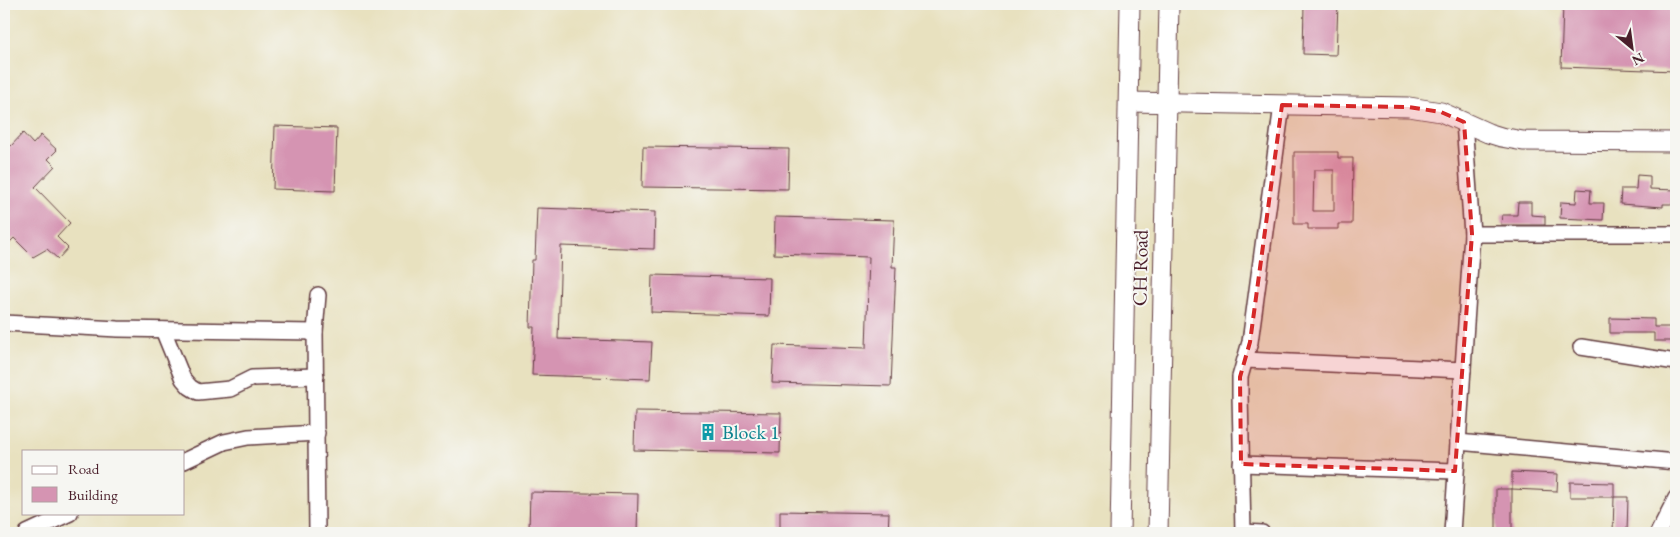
<svg xmlns="http://www.w3.org/2000/svg" width="1680" height="537" font-family="'EB Garamond',serif">
<rect width="100%" height="100%" fill="#f6f6f2"/>
<filter id="ink" filterUnits="userSpaceOnUse"><feTurbulence type="fractalNoise" baseFrequency=".02" numOctaves="2"/><feDisplacementMap in="SourceGraphic" scale="10" xChannelSelector="R" yChannelSelector="G"/><feConvolveMatrix kernelMatrix="1 2 1 2 8 2 1 2 1" color-interpolation-filters="sRGB"/></filter>
<filter id="wash" filterUnits="userSpaceOnUse"><feTurbulence type="fractalNoise" baseFrequency=".0096" numOctaves="4" result="noise"/><feDisplacementMap in="SourceGraphic" scale="20" xChannelSelector="R" yChannelSelector="G"/><feGaussianBlur stdDeviation="1.12" result="paint"/><feColorMatrix in="noise" values="0 0 0 0 0 0 0 0 0 0 0 0 0 0 0 0 0 1.4 0 .05"/><feComposite in="paint" operator="in"/></filter>
<g filter="url(#wash)">
<rect width="100%" height="100%" fill="#e8e1bf"/>
<g id="blocks">
<g fill="#d594b2" fill-rule="evenodd">
<polygon points="1304,4 1338,4 1336,55 1303,54"/>
<polygon points="1563,4 1676,4 1676,71 1561,67"/>
<polygon points="275,126 337,128 335,191 273,189"/>
<polygon points="23,133 33,144 41,135 57,150 48,159 55,166 35,187 70,223 57,237 68,248 58,259 47,249 33,257 14,238 4,248 4,139 11,146"/>
<polygon points="643,147 789,149 788,189 642,187"/>
<path d="M 1294,152 L 1338,152 L 1338,158 L 1353,158 L 1352,224 L 1338,224 L 1338,229 L 1308,229 L 1308,224 L 1294,224 ZM 1314,170 L 1334,170 L 1334,211 L 1313,211 Z"/>
<polygon points="1637,175 1650,176 1650,189 1676,190 1676,204 1663,204 1663,207 1620,204 1621,189 1636,189"/>
<polygon points="1577,189 1591,190 1590,203 1604,203 1603,220 1560,218 1561,202 1576,203"/>
<polygon points="1518,202 1531,202 1531,215 1545,216 1545,225 1501,225 1502,215 1517,215"/>
<polygon points="537,208 655,212 654,249 561,246 558,339 652,342 650,379 532,375 534,327 530,327 532,260 535,260"/>
<polygon points="775,217 894,220 892,267 896,267 891,386 772,383 774,345 866,348 869,257 774,254"/>
<polygon points="652,275 770,278 769,316 651,312"/>
<polygon points="1610,318 1654,319 1654,327 1676,327 1676,341 1654,341 1654,333 1610,333"/>
<polygon points="635,411 781,413 780,453 634,450"/>
<polygon points="1512,472 1558,474 1557,491 1512,489"/>
<polygon points="1570,482 1614,483 1614,497 1570,497"/>
<rect x="1496" y="489" width="16" height="44"/>
<polygon points="530,492 638,494 637,533 529,531"/>
<polygon points="1614,497 1628,497 1627,533 1613,533"/>
<polygon points="780,511 889,513 888,533 780,533"/>
</g>
</g>
</g>
<g filter="url(#ink)">
<use href="#blocks" fill-opacity="0" stroke="#623c41" stroke-width="1"/>
<g fill="none" stroke-linecap="round" stroke-linejoin="round">
<g stroke="#623c41" stroke-width="18">
<g id="minor">
<polyline points="1472,234 1676,234"/>
<polyline points="4,323 118,329 315,332"/>
<polyline points="163,330 183,379 190,387 198,392 230,389 252,378 316,376"/>
<polyline points="1581,347 1676,362"/>
<polyline points="1245,360 1463,370"/>
<polyline points="1458,442 1676,462"/>
<polyline points="184,461 224,442 248,437 317,433"/>
<polyline points="1241,464 1455,471"/>
<polyline points="1243,532 1262,533"/>
<polyline points="27,533 70,513"/>
<polyline points="317,533 315,332 318,295"/>
<polyline points="1243,533 1240,394 1240,377 1250,342 1282,105"/>
<polyline points="1452,533 1472,234 1464,122"/>
<polyline points="1658,533 1676,498"/>
</g>
</g>
<g stroke="#623c41" stroke-width="21">
<g id="tertiary">
<polyline points="1129,102 1409,107 1441,112 1488,133 1501,137 1523,141 1676,142"/>
<polyline points="1120,533 1130,4"/>
<polyline points="1158,533 1169,4"/>
</g>
</g>
<use href="#minor" stroke="#fff" stroke-width="15"/>
<use href="#tertiary" stroke="#fff" stroke-width="19"/>
</g>
</g>
<path fill="#d62828" fill-opacity="0.2" stroke="#d62828" stroke-width="4" stroke-dasharray="10 6" stroke-linejoin="round" d="M 1282,105 L 1409,107 L 1441,112 L 1464,122 L 1472,234 L 1455,471 L 1241,464 L 1240,377 L 1250,342 Z"/>
<defs>
<g id="building-bare" transform="scale(1.35)"><path d="M-4-6H4V6H1V3H-1V6H-4ZM-2.5-4.3h1.7v1.8h-1.7ZM.8-4.3h1.7v1.8H.8ZM-2.5-1h1.7V.8h-1.7ZM.8-1h1.7V.8H.8Z" fill="#0f9aa8" stroke="#f6f6f2" stroke-width="2.5" paint-order="stroke"/></g>
</defs>
<g fill-rule="evenodd">
<use href="#building-bare" x="708" y="432"/>
</g>
<g text-anchor="middle" stroke-width="4" stroke-linejoin="round" paint-order="stroke">
<g font-size="20" fill="#4a1f2b" stroke="#f6f6f2">
<text transform="translate(1140 268) rotate(-89)" y="7">CH Road</text>
</g>
<g font-size="20" fill="#0d838f" stroke="#f6f6f2" text-anchor="start">
<text x="722" y="439">Block 1</text>
</g>
</g>
<rect width="1680" height="537" fill="none" stroke="#f6f6f2" stroke-width="20"/>
<rect x="22" y="450" width="162" height="65" fill="#f6f6f2" stroke="#b1a0a2"/>
<rect x="32" y="466" width="25" height="8" fill="#ffffff" stroke="#b1a0a2"/>
<text x="68" y="474" font-size="15" fill="#4a1f2b">Road</text>
<rect x="32" y="487" width="25" height="15" fill="#d594b2" stroke="#b1a0a2"/>
<text x="68" y="500" font-size="15" fill="#4a1f2b">Building</text>
<g transform="translate(1632 48) rotate(151)" stroke="#f6f6f2" stroke-width="4" paint-order="stroke">
<path d="M0-4L9 19L0 12L-9 19Z" fill="#4a1f2b"/>
<text y="-8" font-size="14" font-weight="bold" text-anchor="middle" fill="#4a1f2b">N</text>
</g>
</svg>
